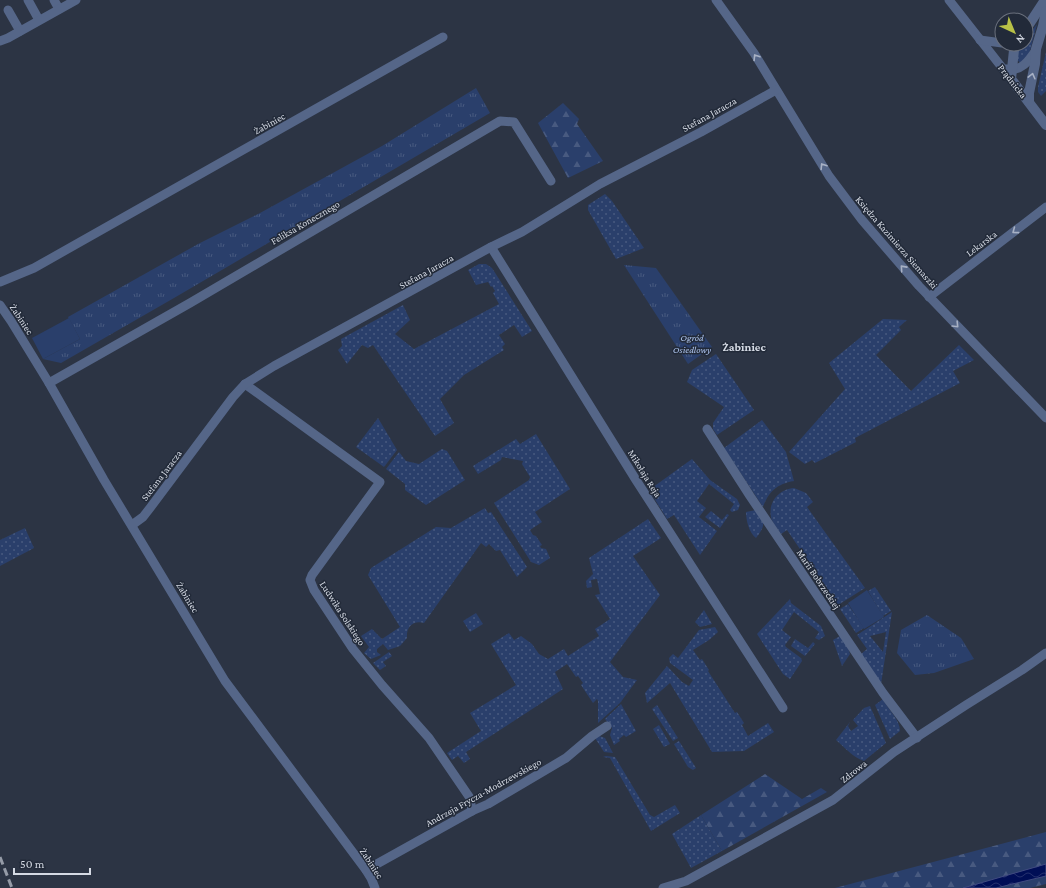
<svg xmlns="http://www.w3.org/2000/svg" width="1046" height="888" font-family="'Crimson Pro',serif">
<defs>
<pattern id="grass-dots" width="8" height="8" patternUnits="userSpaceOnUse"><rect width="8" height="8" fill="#2a3f6b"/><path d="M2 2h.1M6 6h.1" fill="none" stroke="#485a80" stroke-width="1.8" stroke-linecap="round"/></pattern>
<pattern id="forest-firs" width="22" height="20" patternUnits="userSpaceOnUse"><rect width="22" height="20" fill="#2a3f6b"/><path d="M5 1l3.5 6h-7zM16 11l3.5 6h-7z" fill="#485a80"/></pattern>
<pattern id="park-tufts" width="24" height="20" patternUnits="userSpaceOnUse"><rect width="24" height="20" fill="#2a3f6b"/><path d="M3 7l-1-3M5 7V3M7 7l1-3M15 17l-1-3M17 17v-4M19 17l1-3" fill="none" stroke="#485a80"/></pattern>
<pattern id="water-waves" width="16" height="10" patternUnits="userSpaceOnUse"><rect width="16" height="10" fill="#000e56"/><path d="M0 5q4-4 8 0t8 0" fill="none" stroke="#24306e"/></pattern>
</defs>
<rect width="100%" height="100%" fill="#2c3444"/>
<g fill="url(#grass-dots)" fill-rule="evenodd">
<polygon points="1037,24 1030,51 1028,56 1020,63 1016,58 1021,44 1026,44 1026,38"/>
<polygon points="1046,52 1046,91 1041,96 1038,92 1038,87"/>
<polygon points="605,194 612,201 644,248 616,259 588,210 588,205"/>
<polygon points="479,264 486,264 492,268 532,331 522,337 514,325 499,335 505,344 502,347 504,350 464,375 440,399 454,423 435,436 373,345 368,348 362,345 347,364 338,350 342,346 341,339 403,305 410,320 395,334 414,349 499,304 493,293 495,291 492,286 491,287 488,282 476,285 468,270"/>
<polygon points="883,319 907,320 899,327 901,330 876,355 911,391 959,345 974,360 953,371 960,383 855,438 856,442 815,463 812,460 805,464 789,452 845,389 829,363"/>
<polygon points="716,354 754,410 717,435 713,429 713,423 724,407 687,382 692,370"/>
<polygon points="378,418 397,450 384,467 356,447"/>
<path d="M 762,420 L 786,452 L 794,481 C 777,484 769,491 763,507 L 724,448 Z"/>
<polygon points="536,434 570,489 535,512 542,522 530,530 533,535 536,536 542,545 540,546 541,548 546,549 550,558 539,565 531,562 494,503 529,480 530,477 522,464 523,461 502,457 501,460 478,474 473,466 516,439 520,444"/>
<polygon points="442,449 447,451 465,480 426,505 405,490 405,484 386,469 399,452 406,461 419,464"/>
<polygon points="692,459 710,480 737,499 740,505 738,510 732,512 730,510 734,504 709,484 697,501 706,508 699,517 717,531 700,555 674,515 667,519 649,490"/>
<path d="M 794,488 L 806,493 L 813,502 L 807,507 L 865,588 L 838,605 L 787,530 L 781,534 C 778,529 772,523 771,517 C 768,501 780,489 794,488 Z"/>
<path d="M 485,508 L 488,513 L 491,512 L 527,567 L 517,577 L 500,550 L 496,551 L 489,544 L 486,547 L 481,543 L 424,623 C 413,620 406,627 407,638 L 400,646 L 388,650 L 383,644 L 377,649 L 377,652 L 381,655 L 371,659 L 364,653 L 369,647 L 361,636 L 372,629 L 382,639 L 400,627 L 368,575 L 371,568 L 436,527 L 451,528 Z"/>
<path d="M 756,510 C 765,522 766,525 756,538 C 749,533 746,520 746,512 Z"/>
<polygon points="711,511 722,520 727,514 729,515 720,528 705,517"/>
<polygon points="648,519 661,538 633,556 660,595 610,662 623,677 637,680 620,703 598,723 598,701 597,699 593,703 581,685 583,683 578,676 576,677 567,664 555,672 563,689 466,752 470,759 464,763 458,756 452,760 447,753 481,731 470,713 516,685 491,644 509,633 514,640 521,636 532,644 539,654 548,659 564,649 568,656 599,636 595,629 610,619 595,595 600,594 597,579 591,580 592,587 587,588 586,581 593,574 589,558"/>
<polygon points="25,528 34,548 0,566 0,540"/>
<polygon points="875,587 891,611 883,616 868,591"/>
<polygon points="790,599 791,603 821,626 825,636 819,640 815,638 819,632 794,612 782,630 791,637 785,645 786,647 801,658 802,661 790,679 783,674 757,634"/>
<polygon points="848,604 864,628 856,633 840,609"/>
<polygon points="704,610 712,624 700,627 695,622"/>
<path d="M 892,612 L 881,684 L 861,654 L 867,649 L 857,635 ZM 886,632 L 883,652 L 870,636 Z"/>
<polygon points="476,613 483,624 470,632 463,621"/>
<polygon points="715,627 718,632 709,640 693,650 700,660 702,659 709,670 708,671 735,713 737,712 744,723 742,725 748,736 768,723 774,732 744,751 712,752 670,683 647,703 645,693 667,666 682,682 689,686 693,680 670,663 669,658 673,654 678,658 699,630"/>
<polygon points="840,636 848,648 850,654 842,666 833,640"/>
<polygon points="795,639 808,648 813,642 815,644 805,656 791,646"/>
<polygon points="389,652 392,656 383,662 386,666 380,670 373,663"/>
<path d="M 883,699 C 888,710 900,719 900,731 L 890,739 L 875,705 Z"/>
<polygon points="621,704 636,731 626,737 624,735 619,739 620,741 614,745 610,735 612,728 605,719"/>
<polygon points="657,705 678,738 673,741 652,709"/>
<path d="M 870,706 L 886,743 L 864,761 C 854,758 844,747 836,740 L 850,722 L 848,726 L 851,731 L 858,726 L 853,720 L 864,708 Z"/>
<polygon points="659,725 670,744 664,747 653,729"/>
<polygon points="599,736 605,738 613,753 604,752 595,738"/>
<polygon points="679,741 696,768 693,770 688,767 674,744"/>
<polygon points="606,756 615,757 650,815 654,817 675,805 680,813 651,831 610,758 603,757"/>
<polygon points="701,815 722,851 691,868 672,834"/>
</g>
<g fill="url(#forest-firs)">
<polygon points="563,103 579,119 577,124 603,161 568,178 538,123"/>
<polygon points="765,774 802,799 821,788 827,792 722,851 701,815"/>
<polygon points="1046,832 1046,884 1030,888 835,888"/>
</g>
<g fill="url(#park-tufts)">
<polygon points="476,88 490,113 174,298 61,363 43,359 80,339 68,317 198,244 260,213 382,146"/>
<polygon points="624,265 656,268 712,347 688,364"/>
<polygon points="927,615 961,638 974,659 934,673 915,675 897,653 901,630"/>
</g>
<g fill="#2a3f6b">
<polygon points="69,318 80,339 43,359 32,338"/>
<polygon points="867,590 884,617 864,629 848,603"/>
</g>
<polygon fill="url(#water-waves)" stroke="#404b81" points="1046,864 1046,876 996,888 963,888"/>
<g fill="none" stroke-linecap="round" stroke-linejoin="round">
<g stroke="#568" stroke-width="9">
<polyline points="28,0 39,20"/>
<polyline points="54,0 59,9"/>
<polyline points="716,0 754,53 829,176 862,220 919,286 1046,418"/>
<polyline points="949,0 1011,79"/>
<polyline points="8,10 20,31"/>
<polyline points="980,40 1002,43"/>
<polyline points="0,41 8,38 76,0"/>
<path d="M 1006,69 C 1021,72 1029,61 1036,50"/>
<polyline points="491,247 636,480 783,708"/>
<polyline points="0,282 34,268 443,37"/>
<polyline points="929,297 1046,207"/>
<polyline points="0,305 11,321 49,383 104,480 225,681 366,870 371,878 375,888"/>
<polyline points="49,383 190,303 500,121 514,122 551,181"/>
<polyline points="245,384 380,482 328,553 312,575 310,580 314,590 353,649 382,685 429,738 470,798 472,811"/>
<polyline points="707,429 750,496 883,693 917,738"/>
<polyline points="132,525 143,517 150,508 233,397 245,384 274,366 491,247 522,232 600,184 701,132 776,90"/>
<polyline points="366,870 472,811 488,804 566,758 592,736 607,726"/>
<polyline points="663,888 686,881 833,800 894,752 966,705 1022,670 1046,653"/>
</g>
<g stroke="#568" stroke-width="10">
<polyline points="1026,29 1045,0"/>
<polyline points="1017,44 1014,50 1011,79 1046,125"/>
<polyline points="1029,102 1029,93 1035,64 1036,49 1043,26 1046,11"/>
</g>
<polyline stroke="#959ba7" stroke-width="3" stroke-dasharray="8 4" stroke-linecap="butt" points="0,857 12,888"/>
</g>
<defs><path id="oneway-chevron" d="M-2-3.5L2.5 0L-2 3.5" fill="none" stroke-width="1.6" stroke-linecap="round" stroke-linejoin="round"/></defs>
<g stroke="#a8b1c4">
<use href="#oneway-chevron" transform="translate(756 57) rotate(-122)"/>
<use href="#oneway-chevron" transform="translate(1032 76) rotate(-76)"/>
<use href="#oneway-chevron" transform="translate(823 166) rotate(-122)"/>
<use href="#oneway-chevron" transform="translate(1015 231) rotate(143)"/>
<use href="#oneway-chevron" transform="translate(903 268) rotate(-132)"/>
<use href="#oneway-chevron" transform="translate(956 325) rotate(46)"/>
</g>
<g text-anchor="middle" stroke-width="3" stroke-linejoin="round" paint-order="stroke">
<g font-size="10" fill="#d5dae4" stroke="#222a39">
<text transform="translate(1013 81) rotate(52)" y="4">Prądnicka</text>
<text transform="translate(709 114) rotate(-29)" y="4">Stefana Jaracza</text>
<text transform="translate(269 123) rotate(-29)" y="4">Żabiniec</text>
<text transform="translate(305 222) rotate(-30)" y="4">Feliksa Konecznego</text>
<text transform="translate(897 242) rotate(49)" y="4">Księdza Kazimierza Siemaszki</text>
<text transform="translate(981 243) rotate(-37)" y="4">Lekarska</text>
<text transform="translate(426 271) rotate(-29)" y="4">Stefana Jaracza</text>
<text transform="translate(22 319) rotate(57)" y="4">Żabiniec</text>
<text transform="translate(645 473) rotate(58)" y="4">Mikołaja Reja</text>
<text transform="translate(161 475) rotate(-53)" y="4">Stefana Jaracza</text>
<text transform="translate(819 579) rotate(56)" y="4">Marii Bobrzeckiej</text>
<text transform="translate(188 597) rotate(59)" y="4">Żabiniec</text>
<text transform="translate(343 613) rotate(57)" y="4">Ludwika Solskiego</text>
<text transform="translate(853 771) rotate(-38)" y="4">Zdrowa</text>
<text transform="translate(483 792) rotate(-29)" y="4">Andrzeja Frycza-Modrzewskiego</text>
<text transform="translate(372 863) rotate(57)" y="4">Żabiniec</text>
</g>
<g font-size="10" font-style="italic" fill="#acc2eb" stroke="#222a39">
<text x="692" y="341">Ogród<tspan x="692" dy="12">Osiedlowy</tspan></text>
</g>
<g font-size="12" font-weight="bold" fill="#d5dae4" stroke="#222a39">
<text x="744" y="351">Żabiniec</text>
</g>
</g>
<g transform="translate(1014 32) rotate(136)"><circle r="19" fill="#222a39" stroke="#6a707d"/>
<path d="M0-3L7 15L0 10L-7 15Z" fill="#b8c147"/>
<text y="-6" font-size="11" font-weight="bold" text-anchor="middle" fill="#d5dae4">N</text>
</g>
<path d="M14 868v6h76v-6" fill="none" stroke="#d5dae4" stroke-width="2"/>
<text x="20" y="868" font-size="12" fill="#d5dae4" stroke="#222a39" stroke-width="3" paint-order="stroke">50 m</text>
</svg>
